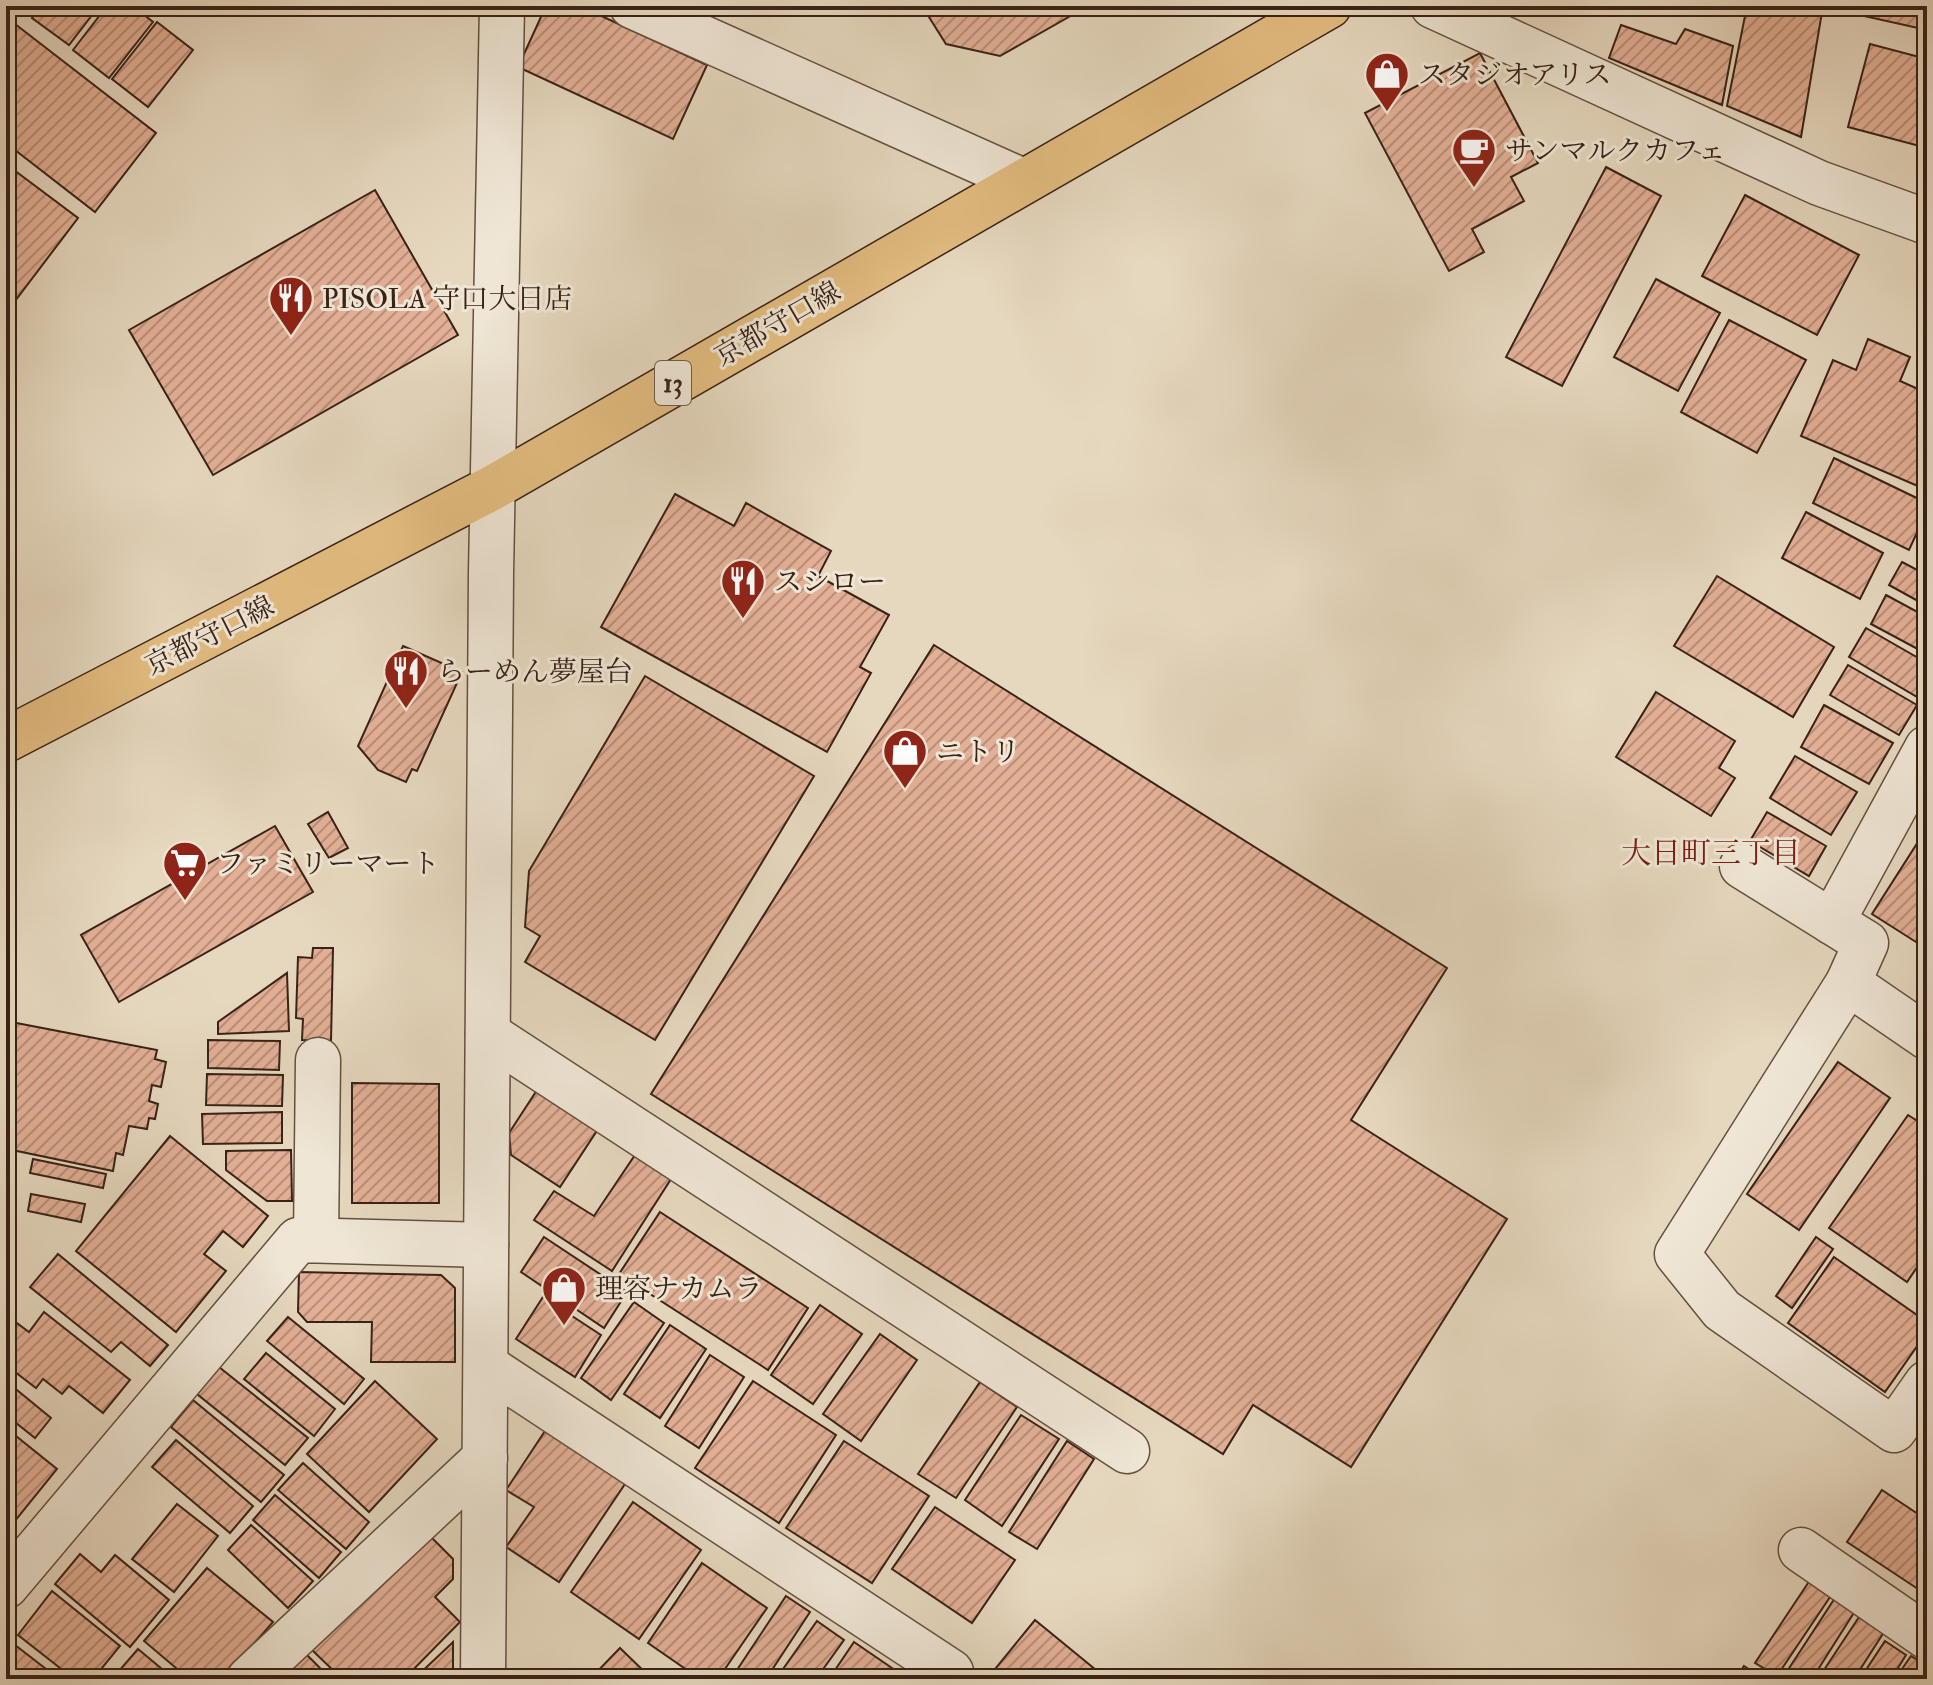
<svg xmlns="http://www.w3.org/2000/svg" width="1933" height="1685" font-family="'IM FELL Double Pica','Noto Serif JP',serif">
<defs>
<pattern id="building-hatch" width="6" height="6" patternUnits="userSpaceOnUse" patternTransform="scale(2)"><rect width="6" height="6" fill="#e3b096"/><path d="M-1 1l2-2M0 6l6-6M5 7l2-2" fill="none" stroke="#b98f79"/></pattern>
</defs>
<rect width="100%" height="100%" fill="#e6d8bf"/>
<filter id="stains"><feTurbulence type="fractalNoise" baseFrequency=".0025" numOctaves="4"/><feColorMatrix values="0 0 0 0 .2 0 0 0 0 .09 0 0 0 0 .02 0 0 0 .5 -.17"/></filter>
<radialGradient id="worn" r=".72"><stop offset=".6" stop-color="#630" stop-opacity="0"/><stop offset="1" stop-color="#630" stop-opacity=".3"/></radialGradient>
<g fill="url(#building-hatch)" stroke="#382216" stroke-width="2">
<polygon points="42,6 99,6 69,45 32,18"/>
<polygon points="107,6 133,6 153,22 109,78 73,50"/>
<polygon points="546,6 580,6 707,65 673,139 518,67"/>
<polygon points="922,6 1088,6 1000,56 946,44"/>
<polygon points="1747,6 1823,6 1801,137 1727,106"/>
<polygon points="1828,6 1927,6 1927,30 1828,8"/>
<polygon points="6,17 156,133 95,212 6,143"/>
<polygon points="157,22 193,50 148,107 112,79"/>
<polygon points="1621,25 1676,44 1685,29 1733,46 1722,105 1609,58"/>
<polygon points="1870,44 1927,59 1927,148 1848,127"/>
<polygon points="1480,53 1538,163 1511,177 1524,201 1472,229 1484,252 1449,271 1365,113"/>
<polygon points="6,164 78,218 15,301 6,294"/>
<polygon points="1606,167 1661,196 1562,386 1506,357"/>
<polygon points="375,190 458,335 213,475 129,330"/>
<polygon points="1745,195 1859,255 1817,335 1702,276"/>
<polygon points="1656,279 1720,313 1678,391 1614,357"/>
<polygon points="1729,320 1806,360 1757,453 1681,412"/>
<polygon points="1868,339 1910,357 1900,381 1927,393 1927,490 1801,436 1833,360 1856,370"/>
<polygon points="1834,458 1927,503 1927,511 1909,550 1813,503"/>
<polygon points="675,494 734,526 746,503 831,551 818,576 889,615 860,667 871,673 827,752 601,627"/>
<polygon points="1806,512 1883,553 1860,599 1782,558"/>
<polygon points="1902,562 1927,575 1927,606 1889,585"/>
<polygon points="1717,576 1834,647 1793,717 1674,646"/>
<polygon points="1886,595 1927,617 1927,654 1871,624"/>
<polygon points="1866,628 1927,663 1924,701 1849,657"/>
<polygon points="934,645 1447,968 1351,1120 1507,1219 1351,1467 1253,1405 1223,1454 651,1094"/>
<polygon points="403,646 462,672 417,771 412,769 406,782 378,770 358,746"/>
<polygon points="1848,665 1917,705 1899,735 1830,695"/>
<polygon points="645,676 814,776 655,1040 525,962 540,936 525,927 529,871"/>
<polygon points="1656,692 1735,741 1719,768 1735,778 1711,816 1616,757"/>
<polygon points="1824,705 1893,743 1869,784 1801,747"/>
<polygon points="1795,756 1857,792 1831,835 1770,798"/>
<polygon points="1927,782 1927,822 1909,811"/>
<polygon points="328,812 348,848 329,858 308,824"/>
<polygon points="1767,812 1826,846 1809,876 1750,841"/>
<polygon points="275,826 313,892 119,1002 81,935"/>
<polygon points="1918,842 1927,848 1927,949 1872,914"/>
<polygon points="313,948 333,948 331,1041 302,1040 303,1019 296,1018 298,957 312,958"/>
<polygon points="287,973 289,1031 218,1034 218,1022"/>
<polygon points="6,1021 157,1050 155,1059 166,1062 161,1087 152,1085 149,1101 158,1104 155,1119 149,1118 147,1129 129,1126 123,1155 116,1153 113,1171 12,1150 9,1165 6,1164"/>
<polygon points="208,1040 280,1041 279,1070 208,1068"/>
<polygon points="1838,1062 1890,1098 1799,1230 1747,1194"/>
<polygon points="207,1074 283,1075 282,1106 206,1105"/>
<polygon points="352,1083 439,1084 439,1203 352,1203"/>
<polygon points="541,1084 602,1123 560,1187 511,1155 509,1133"/>
<polygon points="282,1112 282,1143 203,1144 202,1114"/>
<polygon points="1908,1115 1927,1127 1927,1259 1924,1257 1907,1282 1829,1228"/>
<polygon points="170,1136 268,1216 243,1247 223,1231 204,1254 226,1271 176,1332 76,1251"/>
<polygon points="291,1150 292,1201 267,1201 226,1170 226,1151"/>
<polygon points="635,1155 671,1179 612,1271 534,1220 554,1191 594,1216"/>
<polygon points="33,1159 106,1174 103,1188 30,1173"/>
<polygon points="31,1194 85,1204 81,1222 28,1211"/>
<polygon points="660,1212 808,1308 768,1370 619,1274"/>
<polygon points="544,1237 627,1292 604,1328 521,1272"/>
<polygon points="1816,1237 1833,1249 1792,1308 1776,1296"/>
<polygon points="58,1254 168,1345 150,1366 121,1342 111,1352 30,1287"/>
<polygon points="1834,1257 1927,1322 1927,1332 1885,1392 1788,1323"/>
<polygon points="299,1272 441,1275 455,1288 455,1362 371,1362 372,1322 307,1322 298,1312"/>
<polygon points="543,1297 601,1335 575,1377 516,1339"/>
<polygon points="634,1302 664,1323 611,1400 581,1378"/>
<polygon points="820,1305 862,1334 813,1404 771,1375"/>
<polygon points="44,1312 130,1380 103,1413 69,1386 62,1394 43,1379 36,1388 6,1365 6,1323 10,1318 29,1332"/>
<polygon points="288,1317 364,1379 344,1404 267,1341"/>
<polygon points="670,1325 706,1349 660,1418 624,1394"/>
<polygon points="880,1334 917,1360 861,1441 823,1414"/>
<polygon points="266,1353 335,1409 314,1436 244,1379"/>
<polygon points="710,1355 744,1377 699,1448 665,1426"/>
<polygon points="219,1367 308,1438 285,1465 197,1394"/>
<polygon points="6,1381 51,1418 35,1438 6,1415"/>
<polygon points="375,1381 437,1439 369,1512 307,1454"/>
<polygon points="753,1381 836,1435 779,1523 695,1468"/>
<polygon points="980,1382 1017,1407 956,1498 918,1474"/>
<polygon points="193,1400 284,1475 261,1502 171,1427"/>
<polygon points="1021,1415 1059,1439 1002,1526 965,1500"/>
<polygon points="6,1428 57,1469 6,1532"/>
<polygon points="547,1428 627,1481 559,1582 506,1547 534,1507 506,1490"/>
<polygon points="176,1440 253,1506 230,1533 152,1467"/>
<polygon points="844,1441 929,1496 872,1583 786,1528"/>
<polygon points="1067,1441 1094,1459 1037,1549 1009,1532"/>
<polygon points="303,1463 369,1522 346,1549 278,1490"/>
<polygon points="1882,1490 1927,1520 1927,1595 1847,1542"/>
<polygon points="275,1495 341,1552 319,1578 253,1520"/>
<polygon points="633,1502 701,1550 639,1639 571,1592"/>
<polygon points="177,1504 218,1536 174,1592 132,1559"/>
<polygon points="935,1507 1015,1560 972,1623 892,1569"/>
<polygon points="251,1525 313,1581 288,1608 228,1550"/>
<polygon points="426,1532 453,1559 453,1579 435,1597 460,1622 404,1679 342,1679 311,1649"/>
<polygon points="80,1554 101,1572 115,1555 169,1600 130,1647 55,1584"/>
<polygon points="702,1563 767,1608 718,1679 700,1679 648,1643"/>
<polygon points="207,1568 273,1622 224,1679 189,1679 144,1641"/>
<polygon points="1810,1580 1832,1594 1777,1676 1755,1663"/>
<polygon points="52,1591 120,1646 93,1679 74,1679 18,1635"/>
<polygon points="786,1596 810,1612 766,1679 731,1679"/>
<polygon points="1835,1598 1855,1611 1812,1679 1782,1679"/>
<polygon points="1859,1617 1884,1632 1854,1679 1818,1679"/>
<polygon points="1035,1620 1107,1679 1007,1679 995,1669"/>
<polygon points="817,1621 844,1640 816,1679 776,1679"/>
<polygon points="6,1638 59,1679 6,1679"/>
<polygon points="1885,1641 1906,1655 1891,1679 1860,1679"/>
<polygon points="453,1642 453,1679 414,1679"/>
<polygon points="854,1642 908,1679 829,1679"/>
<polygon points="620,1648 652,1679 590,1679"/>
<polygon points="138,1649 174,1679 112,1679"/>
<polygon points="306,1654 331,1679 289,1679 285,1675"/>
<polygon points="1911,1656 1927,1666 1927,1679 1895,1679"/>
<polygon points="1744,1666 1764,1679 1736,1679"/>
</g>
<g fill="none" stroke-linecap="round" stroke-linejoin="round">
<g stroke="#645040" stroke-width="47">
<g id="minor">
<polyline points="632,6 1023,181"/>
<polyline points="1433,6 1819,183 1927,222"/>
<polyline points="1742,866 1866,943 1848,983 1927,1037"/>
<polyline points="1832,922 1927,748"/>
<polyline points="1848,983 1677,1254 1722,1310 1894,1430 1927,1383"/>
<polyline points="488,1034 1127,1451"/>
<polyline points="316,1240 318,1060"/>
<polyline points="486,1366 951,1672"/>
<polyline points="1801,1550 1927,1637"/>
<polyline points="6,1586 298,1240 486,1245"/>
<polyline points="249,1679 485,1458"/>
<polyline points="483,1679 491,573 502,6"/>
</g>
</g>
<g stroke="#382216" stroke-width="47">
<polyline id="major" points="6,740 494,487 1329,6"/>
</g>
<use href="#minor" stroke="#efe6d5" stroke-width="44"/>
<use href="#major" stroke="#e3bc80" stroke-width="44"/>
</g>
<defs>
<g id="shop-pin" transform="scale(2.3)"><path d="M0 17L-7.5 6A9.5 9.5 0 1 1 7.5 6Z" fill="#8f2418" stroke="#efe6d5"/><path d="M-5-2.5h2.3a2.7 3.5 0 0 1 5.4 0H5L5.5 6h-11ZM-1.5-2.5h3a1.5 2.3 0 0 0-3 0Z" fill="#fff"/></g>
<g id="cafe-pin" transform="scale(2.3)"><path d="M0 17L-7.5 6A9.5 9.5 0 1 1 7.5 6Z" fill="#8f2418" stroke="#efe6d5"/><path d="M-5.5-4.5H6V0H3Q3 3.5 0 3.5H-2.5Q-5.5 3.5-5.5 0ZM3-3.2v2h1.7v-2ZM-6 4.5H4V6H-6Z" fill="#fff"/></g>
<g id="restaurant-pin" transform="scale(2.3)"><path d="M0 17L-7.5 6A9.5 9.5 0 1 1 7.5 6Z" fill="#8f2418" stroke="#efe6d5"/><path d="M-5-6h1v4h1v-4h1v4h1v-4h1v5L-1.5 .5V6h-2V.5L-5-1ZM5-6V6H3V1.5H1.5Q1.5-4 5-6Z" fill="#fff"/></g>
<g id="supermarket-pin" transform="scale(2.3)"><path d="M0 17L-7.5 6A9.5 9.5 0 1 1 7.5 6Z" fill="#8f2418" stroke="#efe6d5"/><path d="M-6-5.5h2.5l.6 2H6L4.5 2H-2.5L-4.4-4H-6ZM-1.5 3.2a1.3 1.3 0 1 0 .1 0ZM3 3.2a1.3 1.3 0 1 0 .1 0Z" fill="#fff"/></g>
</defs>
<g fill-rule="evenodd">
<use href="#shop-pin" x="1387" y="74"/>
<use href="#cafe-pin" x="1474" y="150"/>
<use href="#restaurant-pin" x="291" y="298"/>
<use href="#restaurant-pin" x="743" y="581"/>
<use href="#restaurant-pin" x="406" y="671"/>
<use href="#shop-pin" x="905" y="751"/>
<use href="#supermarket-pin" x="185" y="863"/>
<use href="#shop-pin" x="564" y="1288"/>
</g>
<g text-anchor="middle" stroke-width="6" stroke-linejoin="round" paint-order="stroke">
<rect fill="#efe6d5" stroke="#6f5d4f" stroke-width="2" x="655" y="361" width="36" height="44" rx="6"/>
<g font-size="26" font-weight="bold" fill="#382216">
<text x="673" y="392">13</text>
</g>
<g font-size="28" fill="#382216" stroke="#efe6d5" text-anchor="start">
<text x="1418" y="84">スタジオアリス</text>
<text x="1505" y="160">サンマルクカフェ</text>
<text x="322" y="308">PISOLA 守口大日店</text>
<text x="774" y="591">スシロー</text>
<text x="437" y="681">らーめん夢屋台</text>
<text x="936" y="761">ニトリ</text>
<text x="216" y="873">ファミリーマート</text>
<text x="595" y="1298">理容ナカムラ</text>
</g>
<g font-size="28" fill="#382216" stroke="#efe6d5">
<text transform="translate(777 323) rotate(-30)" y="10">京都守口線</text>
<text transform="translate(209 635) rotate(-27)" y="10">京都守口線</text>
</g>
<g font-size="30" fill="#7a1f14" stroke="#efe6d5">
<text x="1711" y="863">大日町三丁目</text>
</g>
</g>
<rect width="1933" height="1685" fill="none" stroke="#e6d8bf" stroke-width="32"/>
<rect x="8" y="8" width="1917" height="1669" fill="none" stroke="#382216" stroke-width="4"/>
<rect x="16" y="16" width="1901" height="1653" fill="none" stroke="#382216" stroke-width="2"/>
<rect width="100%" height="100%" filter="url(#stains)"/>
<rect width="100%" height="100%" fill="url(#worn)"/>
</svg>
